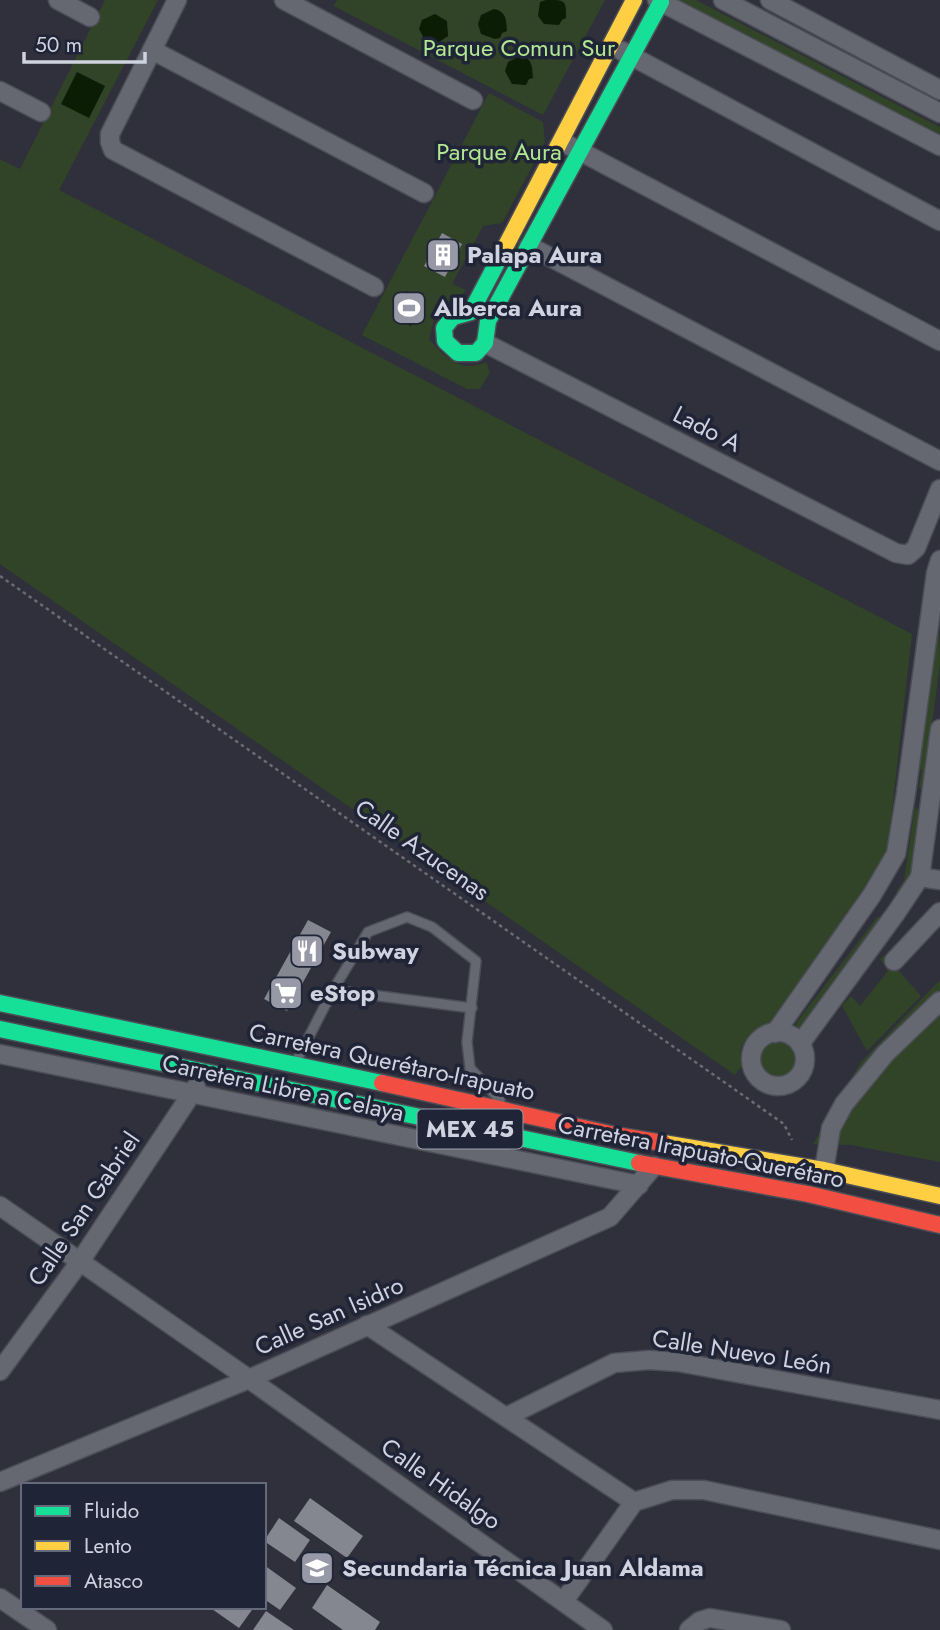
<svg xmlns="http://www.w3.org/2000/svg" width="940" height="1630" font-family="Jost,sans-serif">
<rect width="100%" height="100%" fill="#2f303b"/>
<g fill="#314427">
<path d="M 105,0 L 158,0 L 59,190 L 912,634 L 888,847 L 878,872 L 769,1027 C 751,1035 734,1042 743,1064 L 735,1075 L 0,564 L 0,159 L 20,169 Z"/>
<polygon points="337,0 605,0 543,115 334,6"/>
<polygon points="669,0 696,0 940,127 940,140"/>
<path d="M 489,93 L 543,122 L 545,142 L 502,223 L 483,226 L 452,284 L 466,290 L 457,299 L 443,303 L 434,320 L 429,339 C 444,357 462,374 486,362 L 490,372 L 480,389 L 467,389 L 362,335 Z"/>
<polygon points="939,632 940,664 923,791 919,787 922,770 918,768 937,633"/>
<polygon points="915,807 920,811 912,879 903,894 896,892 904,880"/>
<polygon points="878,916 882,920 802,1028 796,1027 796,1023"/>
<polygon points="885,955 921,996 867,1051 842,1006 851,996 860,1006 888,971 880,959"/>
<polygon points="940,980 940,1162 851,1145 813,1144 861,1062"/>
<circle cx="777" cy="1059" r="20"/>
</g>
<g fill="#0c1d05">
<path d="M 546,0 C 566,0 566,0 566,18 L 562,20 L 559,25 L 544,24 L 538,16 L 540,2 Z"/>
<path d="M 494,9 C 507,12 506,20 507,31 L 502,33 L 500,38 L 495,39 L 481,34 L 478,24 L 481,15 Z"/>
<polygon points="435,14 447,21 448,36 436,44 426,42 419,29 422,20"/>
<path d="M 520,56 C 533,58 532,67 533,78 L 529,79 L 526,85 L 512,84 L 505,71 L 508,62 Z"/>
<polygon points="77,72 105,86 89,118 61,104"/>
<polygon points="407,291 423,299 411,326 394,318"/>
</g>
<g fill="#848690">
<polygon points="442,233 462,244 445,277 424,266"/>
<polygon points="308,920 331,932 287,1011 264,999"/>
<polygon points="310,1498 363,1536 347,1558 294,1521"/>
<polygon points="279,1518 310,1540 295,1562 264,1541"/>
<polygon points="264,1565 296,1588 280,1610 264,1599"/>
<polygon points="327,1585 380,1622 375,1630 343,1630 312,1608"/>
<polygon points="213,1607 254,1607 239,1628 212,1609"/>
<polygon points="266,1611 294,1630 253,1630"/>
</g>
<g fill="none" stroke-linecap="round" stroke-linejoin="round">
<g stroke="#4c4e57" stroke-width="12">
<g id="lane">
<polyline points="333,990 472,1008"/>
<polyline points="298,1058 333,990 368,932 407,917 432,927 476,961 467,1042 470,1068 500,1100"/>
</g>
</g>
<g stroke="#4c4e57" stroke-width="21">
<g id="street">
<polyline points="58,0 90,17"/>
<polyline points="177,0 110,134 110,142 113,150 374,287"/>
<polyline points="284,0 473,100"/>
<polyline points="657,0 940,146"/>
<polyline points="723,0 940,113"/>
<polyline points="770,0 940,90"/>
<polyline points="152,50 424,193"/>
<polyline points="622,51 940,221"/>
<polyline points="0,91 41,112"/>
<polyline points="570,146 940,341"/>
<polyline points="529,246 940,461"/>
<polyline points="485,343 896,553 908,555 916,548 940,489"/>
<polyline points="920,877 940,880"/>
<polyline points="894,961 940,912"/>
<circle cx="778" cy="1059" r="27"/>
<polyline points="775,1033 872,895 896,854 906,793 936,573 940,560"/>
<polyline points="800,1044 896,913 920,877 940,729"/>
<polyline points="0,1054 639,1185"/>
<polyline points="824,1170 831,1128 844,1104 885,1054 940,1001"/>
<polyline points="0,1206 249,1379 603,1630"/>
<polyline points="367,1325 634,1502"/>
<polyline points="0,1371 79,1263 196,1087"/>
<polyline points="506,1417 614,1363 649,1360 678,1362 940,1410"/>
<polyline points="0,1482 249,1379 610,1217 654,1166"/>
<polyline points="0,1598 47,1630"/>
<polyline points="564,1601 634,1502 672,1490 704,1490 940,1540"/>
<polyline points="689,1630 700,1621 710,1618 781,1630"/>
</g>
</g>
<g stroke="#4c4e57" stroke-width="19">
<g id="fast">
<polyline points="500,257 471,312 453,317 444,328 445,341 458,353 476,353 485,343 488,321 661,2"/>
<polyline points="0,1003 382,1083"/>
<polyline points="0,1029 639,1163"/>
</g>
</g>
<g stroke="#4c4e57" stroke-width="19">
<g id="slow">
<polyline points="500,257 634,0"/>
<polyline points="663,1143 824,1170 940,1196"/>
</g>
</g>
<g stroke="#4c4e57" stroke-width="19">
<g id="jam">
<polyline points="382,1083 615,1135 663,1143"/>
<polyline points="639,1163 808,1194 940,1225"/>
</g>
</g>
<polyline stroke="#6a6c73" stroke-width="2.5" stroke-dasharray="3.5 3.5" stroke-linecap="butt" points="0,576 784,1124 792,1140"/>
<use href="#lane" stroke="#666871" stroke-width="9"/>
<use href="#street" stroke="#666871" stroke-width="18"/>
<use href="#fast" stroke="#16e098" stroke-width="16"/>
<use href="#slow" stroke="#ffcf43" stroke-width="16"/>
<use href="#jam" stroke="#f24e42" stroke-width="16"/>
</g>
<defs>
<g id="building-square" transform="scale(1.75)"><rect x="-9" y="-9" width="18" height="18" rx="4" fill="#9799a6" stroke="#1f2436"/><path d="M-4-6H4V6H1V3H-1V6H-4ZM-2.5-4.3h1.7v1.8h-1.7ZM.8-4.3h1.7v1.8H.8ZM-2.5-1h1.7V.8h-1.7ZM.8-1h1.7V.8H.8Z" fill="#fff"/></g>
<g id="stadium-square" transform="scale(1.75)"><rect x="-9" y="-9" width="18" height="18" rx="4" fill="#9799a6" stroke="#1f2436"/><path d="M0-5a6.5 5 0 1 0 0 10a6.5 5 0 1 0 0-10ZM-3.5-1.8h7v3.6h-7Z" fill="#fff"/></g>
<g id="restaurant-square" transform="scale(1.75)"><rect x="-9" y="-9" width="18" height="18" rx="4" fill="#9799a6" stroke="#1f2436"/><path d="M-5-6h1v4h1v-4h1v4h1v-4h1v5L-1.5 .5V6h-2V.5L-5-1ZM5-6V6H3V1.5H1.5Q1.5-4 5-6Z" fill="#fff"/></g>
<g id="supermarket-square" transform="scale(1.75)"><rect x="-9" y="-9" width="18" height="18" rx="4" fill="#9799a6" stroke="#1f2436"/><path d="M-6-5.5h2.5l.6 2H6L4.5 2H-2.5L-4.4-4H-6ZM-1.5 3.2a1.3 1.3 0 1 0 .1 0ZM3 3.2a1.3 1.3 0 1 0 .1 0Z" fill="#fff"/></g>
<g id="school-square" transform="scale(1.75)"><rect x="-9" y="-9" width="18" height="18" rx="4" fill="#9799a6" stroke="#1f2436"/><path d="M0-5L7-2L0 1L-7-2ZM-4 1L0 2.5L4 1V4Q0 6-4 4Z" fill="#fff"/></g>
</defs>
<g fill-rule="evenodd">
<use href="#building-square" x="443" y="255"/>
<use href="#stadium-square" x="409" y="308"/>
<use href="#restaurant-square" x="307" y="951"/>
<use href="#supermarket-square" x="286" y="993"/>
<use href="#school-square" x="317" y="1568"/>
</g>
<g text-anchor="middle" stroke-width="7" stroke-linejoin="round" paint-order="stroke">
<rect fill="#1f2436" stroke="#9a9eac" stroke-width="2" x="417.5" y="1109.5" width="105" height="39" rx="5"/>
<g font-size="23" font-weight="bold" fill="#cfd2df">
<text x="470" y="1137">MEX 45</text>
</g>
<g font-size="24" fill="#b1e792" stroke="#1f2436">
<text x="519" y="56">Parque Comun Sur</text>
<text x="499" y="160">Parque Aura</text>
</g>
<g font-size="24" font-weight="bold" fill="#cfd2df" stroke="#1f2436" text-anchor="start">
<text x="467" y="263">Palapa Aura</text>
<text x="434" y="316">Alberca Aura</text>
<text x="332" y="959">Subway</text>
<text x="310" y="1001">eStop</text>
<text x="342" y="1576">Secundaria Técnica Juan Aldama</text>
</g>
<g font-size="24" fill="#cfd2df" stroke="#1f2436">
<text transform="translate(707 429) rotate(27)" y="8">Lado A</text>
<text transform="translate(422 850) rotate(35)" y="8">Calle Azucenas</text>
<text transform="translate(392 1062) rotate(12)" y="8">Carretera Querétaro-Irapuato</text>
<text transform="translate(283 1088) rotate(12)" y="8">Carretera Libre a Celaya</text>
<text transform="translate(701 1152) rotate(11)" y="8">Carretera Irapuato-Querétaro</text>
<text transform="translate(84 1209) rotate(-56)" y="8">Calle San Gabriel</text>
<text transform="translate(329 1316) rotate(-24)" y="8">Calle San Isidro</text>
<text transform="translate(742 1352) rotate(9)" y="8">Calle Nuevo León</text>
<text transform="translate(441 1484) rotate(35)" y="8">Calle Hidalgo</text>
</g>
</g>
<rect x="21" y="1483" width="245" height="126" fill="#1f2436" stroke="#656a7a" stroke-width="2"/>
<rect x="35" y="1506" width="35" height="10" fill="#16e098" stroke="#656a7a" stroke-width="2"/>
<text x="84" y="1518" font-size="21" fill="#cfd2df">Fluido</text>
<rect x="35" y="1541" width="35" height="10" fill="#ffcf43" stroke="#656a7a" stroke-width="2"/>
<text x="84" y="1553" font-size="21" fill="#cfd2df">Lento</text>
<rect x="35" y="1576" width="35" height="10" fill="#f24e42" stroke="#656a7a" stroke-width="2"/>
<text x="84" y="1588" font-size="21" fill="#cfd2df">Atasco</text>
<path d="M24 52v10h121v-10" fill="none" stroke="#cfd2df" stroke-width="3.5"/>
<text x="35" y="52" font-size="21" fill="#cfd2df" stroke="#1f2436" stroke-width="5" paint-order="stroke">50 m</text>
</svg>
